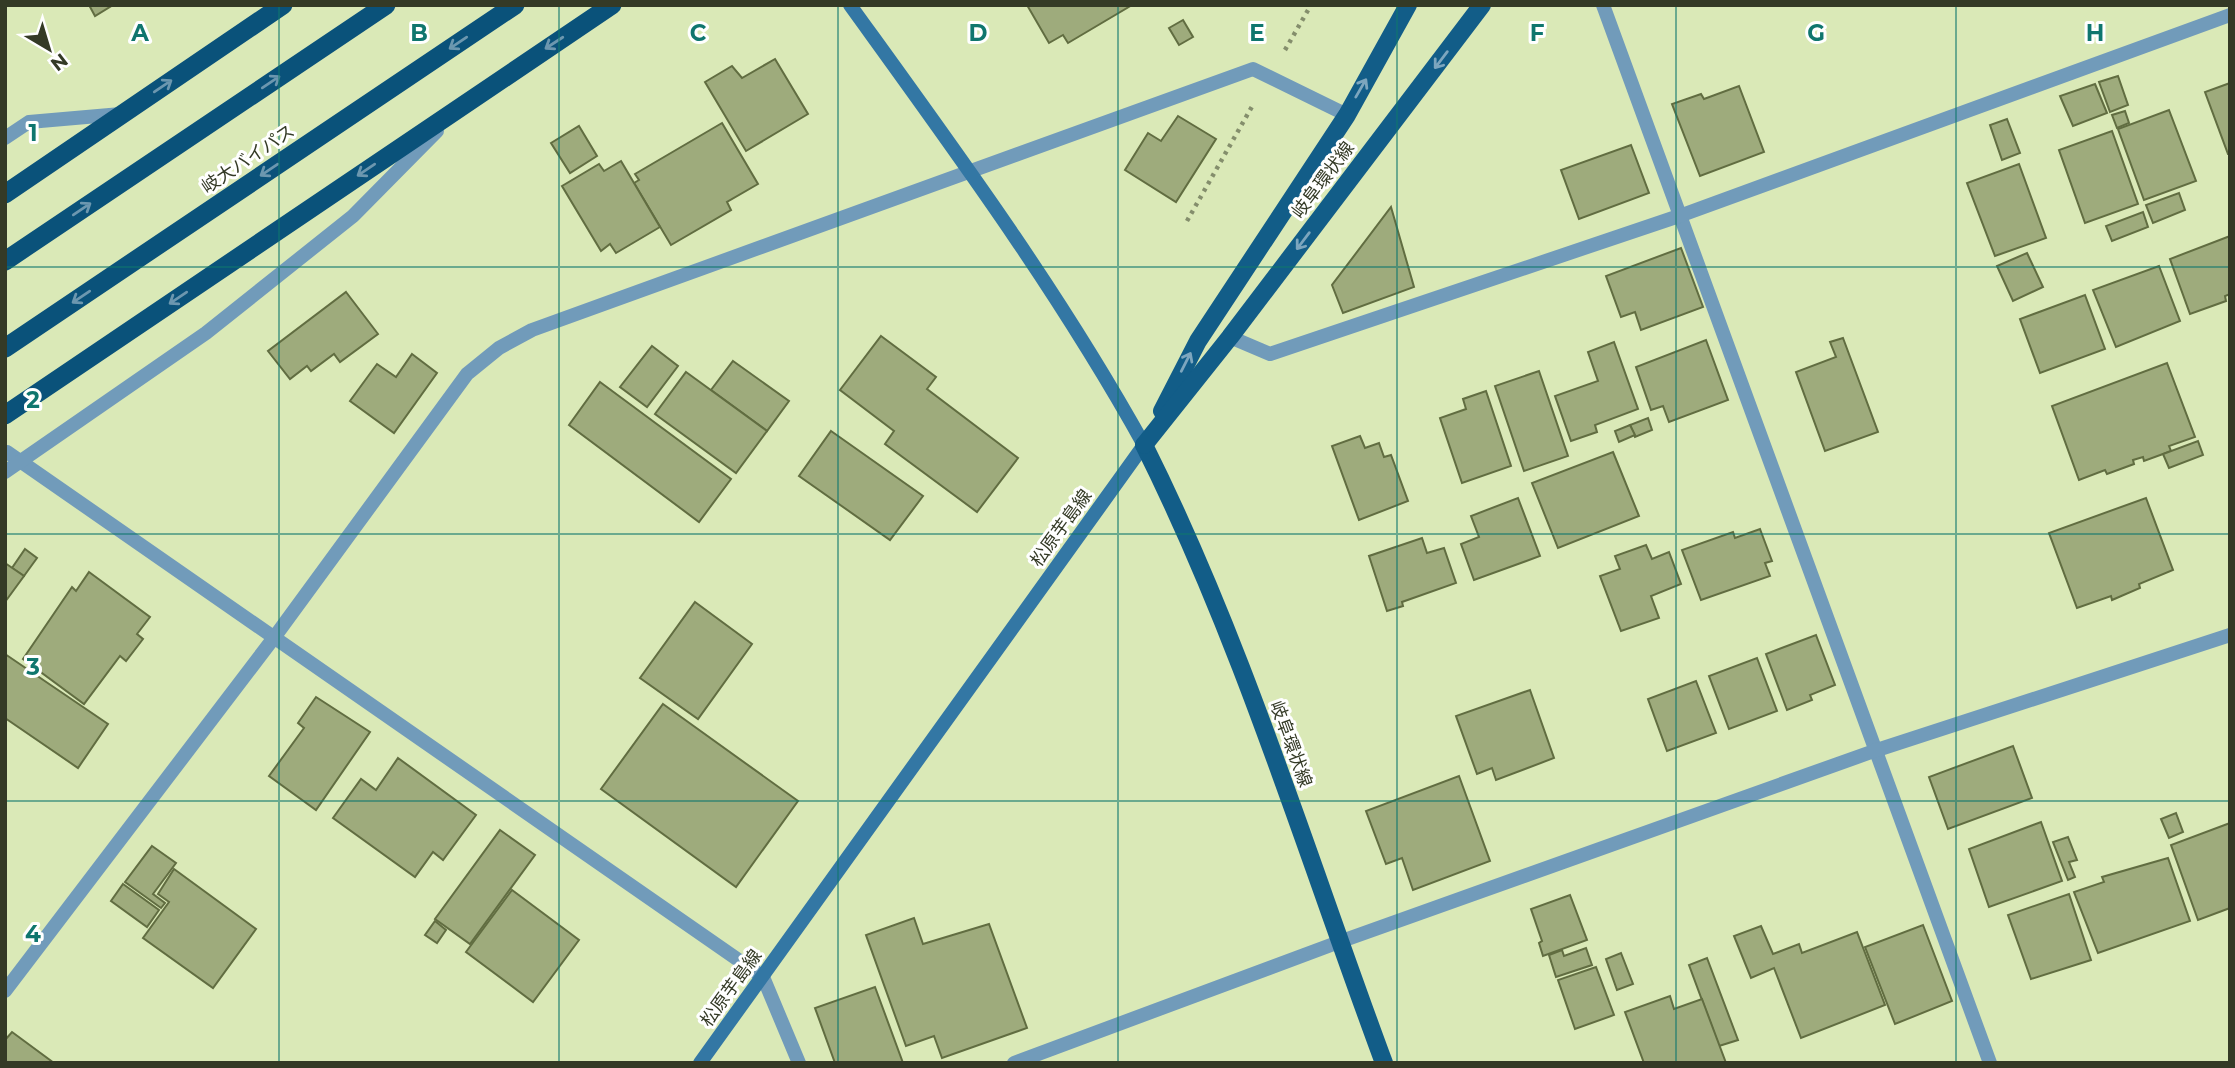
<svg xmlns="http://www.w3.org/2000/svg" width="2235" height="1068" font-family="Montserrat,'Noto Sans JP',sans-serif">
<rect width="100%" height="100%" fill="#dae9b7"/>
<g fill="#9eab7c" stroke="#616d41" stroke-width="2">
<polygon points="89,5 113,5 95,16"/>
<polygon points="1027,5 1132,5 1068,43 1063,35 1049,43"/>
<polygon points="1183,20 1193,37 1179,45 1169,28"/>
<polygon points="775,59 808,114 746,151 705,82 732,66 742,78"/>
<polygon points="2118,76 2128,105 2110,112 2099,82"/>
<polygon points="2230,83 2230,154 2228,154 2205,92"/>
<polygon points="2095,84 2107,113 2073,126 2060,96"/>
<polygon points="1739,86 1764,152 1700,176 1672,104 1701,94 1704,99"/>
<polygon points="2169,110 2196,181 2144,200 2118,129"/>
<polygon points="2125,111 2129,123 2117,128 2112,115"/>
<polygon points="1178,116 1216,139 1176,202 1125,170 1148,133 1161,141"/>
<polygon points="2007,119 2020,153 2002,160 1990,125"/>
<polygon points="722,123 758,184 727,202 731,210 671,245 634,183 639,180 635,174"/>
<polygon points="579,126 597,156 570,173 551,143"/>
<polygon points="2112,131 2138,204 2085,223 2059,150"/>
<polygon points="1631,145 1649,193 1579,219 1561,170"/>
<polygon points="621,161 660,227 616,253 610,244 601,251 562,186 599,164 604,171"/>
<polygon points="2019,164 2046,238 1995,256 1967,183"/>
<polygon points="2179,193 2185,210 2153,223 2146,205"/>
<polygon points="1391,207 1414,287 1343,313 1332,285"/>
<polygon points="2143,212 2148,227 2112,241 2106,226"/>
<polygon points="2230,236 2230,294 2225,296 2226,301 2190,314 2170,259"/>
<polygon points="1681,248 1703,307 1641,330 1635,312 1621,317 1606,276"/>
<polygon points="2027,253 2043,287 2013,301 1997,266"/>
<polygon points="2159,266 2180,321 2116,347 2093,290"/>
<polygon points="346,292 378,334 340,362 334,354 311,371 307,366 290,379 268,351"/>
<polygon points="2085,295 2105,349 2040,373 2020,319"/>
<polygon points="881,336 936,377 927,389 1018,458 977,512 885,444 894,431 840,390"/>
<polygon points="1843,338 1878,432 1825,451 1796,372 1836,357 1830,342"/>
<polygon points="1706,340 1728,400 1669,422 1663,406 1651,410 1636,367"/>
<polygon points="1614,342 1638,409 1595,425 1597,432 1571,441 1555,396 1598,381 1588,352"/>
<polygon points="652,346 678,366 647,407 620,387"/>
<polygon points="412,354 437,373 394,433 350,401 377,364 396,377"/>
<polygon points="733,361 789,401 767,431 711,390"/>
<polygon points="2167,363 2195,437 2169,446 2171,451 2163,454 2144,461 2143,457 2133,460 2134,464 2107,474 2105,470 2079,480 2052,406"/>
<polygon points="1539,371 1568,456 1524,471 1495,386"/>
<polygon points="686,372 767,431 736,473 655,414"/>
<polygon points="600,382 731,479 699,522 569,425"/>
<polygon points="1486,391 1511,466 1462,483 1440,418 1466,409 1463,399"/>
<polygon points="1648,418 1652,430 1635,437 1630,425"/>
<polygon points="1630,425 1635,435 1619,442 1615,431"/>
<polygon points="831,431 923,496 890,540 799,476"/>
<polygon points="1360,436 1365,448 1379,443 1384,457 1391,455 1408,501 1359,520 1332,446"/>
<polygon points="2198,441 2203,455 2169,468 2163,454"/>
<polygon points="1613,452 1639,516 1558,548 1532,483"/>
<polygon points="1518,498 1540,556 1474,580 1461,544 1479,537 1471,516"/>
<polygon points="2146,498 2173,570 2139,584 2140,588 2112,600 2111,596 2077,608 2049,533"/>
<polygon points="1760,529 1772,561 1765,563 1770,576 1701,600 1682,550 1733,532 1735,538"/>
<polygon points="1422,538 1427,553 1444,548 1456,583 1402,602 1403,606 1387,611 1369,556"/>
<polygon points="1646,545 1652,559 1669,552 1681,584 1651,596 1659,618 1621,631 1600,576 1620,569 1615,556"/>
<polygon points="25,549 37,558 24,576 12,568"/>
<polygon points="5,563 24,576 5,602"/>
<polygon points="89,572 150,617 137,634 143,639 126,661 120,656 84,704 23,659 72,587 76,591"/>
<polygon points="695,602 752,644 698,719 640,678"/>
<polygon points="1816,635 1835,685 1810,695 1812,700 1787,710 1766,654"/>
<polygon points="5,654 108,724 78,768 5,718"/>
<polygon points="1757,658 1777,711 1729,729 1709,676"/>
<polygon points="1696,681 1716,733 1667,751 1648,699"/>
<polygon points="1530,690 1554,758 1496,780 1492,768 1477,774 1456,716"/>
<polygon points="316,697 370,732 316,810 269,776 304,728 298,723"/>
<polygon points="663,704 798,801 736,887 601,789"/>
<polygon points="2013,746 2032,798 1948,829 1929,777"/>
<polygon points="398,758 476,815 443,860 433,852 415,877 333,818 361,779 376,790"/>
<polygon points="1459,776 1490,861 1413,890 1402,858 1386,864 1366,811"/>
<polygon points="2176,813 2183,832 2169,838 2161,819"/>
<polygon points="2041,822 2062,881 1989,907 1969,849"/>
<polygon points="2230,823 2230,908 2198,920 2171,845"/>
<polygon points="500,830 535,855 470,944 435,919"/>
<polygon points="2068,837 2077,860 2069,862 2075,877 2068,880 2053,842"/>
<polygon points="152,846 176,863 153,894 165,903 161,908 125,882"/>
<polygon points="2168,858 2190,921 2098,953 2074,892 2104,882 2102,877"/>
<polygon points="174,869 256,929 213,988 143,938 169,902 158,894"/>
<polygon points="123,884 159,910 147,927 111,901"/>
<polygon points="512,890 579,940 533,1002 466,952"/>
<polygon points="2069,894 2091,960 2031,979 2008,915"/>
<polygon points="1570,895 1587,940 1543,956 1539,943 1542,941 1531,909"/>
<polygon points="914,918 923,944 989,924 1027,1028 942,1058 934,1036 906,1046 866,935"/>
<polygon points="435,921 446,930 437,943 425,935"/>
<polygon points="1923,925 1952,1001 1895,1024 1865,947"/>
<polygon points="1761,926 1773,954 1799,944 1802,953 1857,932 1885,1005 1801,1038 1774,968 1751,978 1734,936"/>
<polygon points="1586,948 1592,965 1556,977 1549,955 1562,950 1564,956"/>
<polygon points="1621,953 1633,984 1617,990 1606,959"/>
<polygon points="1707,958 1738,1040 1719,1046 1689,965"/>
<polygon points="1596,967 1614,1015 1575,1029 1558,980"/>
<polygon points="875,987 903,1063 835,1063 815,1008"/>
<polygon points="1670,996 1674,1009 1702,999 1726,1063 1644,1063 1625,1012"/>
<polygon points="12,1032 54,1063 5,1063 5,1040"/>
</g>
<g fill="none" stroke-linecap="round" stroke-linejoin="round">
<g stroke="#848e6c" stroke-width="4.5" stroke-dasharray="3.5 5" stroke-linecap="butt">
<polyline points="1285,50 1311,5"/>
<polyline points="1187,221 1254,103"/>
</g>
<g stroke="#719bba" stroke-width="14">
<polyline points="1603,5 1990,1063"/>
<polyline points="5,138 29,122 121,114"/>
<polyline points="1230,337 1270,354 1682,215 2230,15"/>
<polyline points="7,452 763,977 799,1063"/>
<polyline points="5,472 206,333 353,216 437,131"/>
<polyline points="5,991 276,635 467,374 499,348 532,330 1253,69 1347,115"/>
<polyline points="1014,1063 1339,942 1874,751 2230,635"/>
</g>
<path stroke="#3377a4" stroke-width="14" d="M 700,1063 L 1144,445 C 1058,290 954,149 850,5"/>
<g stroke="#125d88" stroke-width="18">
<polyline points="1162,411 1198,341 1347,115 1408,5"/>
<path d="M 1144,445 C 1243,643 1307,856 1384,1063"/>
<polyline points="1144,445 1230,337 1482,5"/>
</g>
<g stroke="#0a527a" stroke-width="19">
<polyline points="5,194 283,5"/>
<polyline points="5,261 386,5"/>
<polyline points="5,348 515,5"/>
<polyline points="5,415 612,5"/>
</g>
</g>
<defs><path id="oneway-shaft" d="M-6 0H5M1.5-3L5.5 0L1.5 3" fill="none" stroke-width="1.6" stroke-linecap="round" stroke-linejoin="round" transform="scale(1.75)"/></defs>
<g stroke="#6c97af">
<use href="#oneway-shaft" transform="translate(458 43) rotate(146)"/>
<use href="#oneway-shaft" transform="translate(554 43) rotate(147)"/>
<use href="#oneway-shaft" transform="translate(271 82) rotate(-34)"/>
<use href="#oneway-shaft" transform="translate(163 86) rotate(-34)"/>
<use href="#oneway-shaft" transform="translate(269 170) rotate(146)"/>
<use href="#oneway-shaft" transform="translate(366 170) rotate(146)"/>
<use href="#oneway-shaft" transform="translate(82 209) rotate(-34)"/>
<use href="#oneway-shaft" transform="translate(81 297) rotate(146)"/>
<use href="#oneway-shaft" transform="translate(178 298) rotate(146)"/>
</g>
<g stroke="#7da6be">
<use href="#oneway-shaft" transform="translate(1441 60) rotate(127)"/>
<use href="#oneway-shaft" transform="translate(1361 88) rotate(-60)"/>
<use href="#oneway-shaft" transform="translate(1303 241) rotate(127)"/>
<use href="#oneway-shaft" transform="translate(1186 362) rotate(-63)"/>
</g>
<path fill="none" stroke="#0f766e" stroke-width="2" stroke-opacity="0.55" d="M 279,5 L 279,1063M 559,5 L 559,1063M 838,5 L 838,1063M 1118,5 L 1118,1063M 1397,5 L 1397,1063M 1676,5 L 1676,1063M 1956,5 L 1956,1063M 5,267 L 2230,267M 5,534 L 2230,534M 5,801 L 2230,801"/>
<g text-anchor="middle" stroke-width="6" stroke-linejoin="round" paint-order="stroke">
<g font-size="18" fill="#343a26" stroke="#fff">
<text transform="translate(248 159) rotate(-34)" y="6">岐大バイパス</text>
<text transform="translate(1323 180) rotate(-53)" y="6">岐阜環状線</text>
<text transform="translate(1061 528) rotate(-54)" y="6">松原芋島線</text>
<text transform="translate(1291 744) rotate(70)" y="6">岐阜環状線</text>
<text transform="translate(731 988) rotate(-54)" y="6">松原芋島線</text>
</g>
</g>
<g font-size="23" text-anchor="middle" font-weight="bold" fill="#0f766e" stroke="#fff" stroke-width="6" stroke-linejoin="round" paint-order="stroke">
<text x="140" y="41">A</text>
<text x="419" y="41">B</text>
<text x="698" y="41">C</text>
<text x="978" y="41">D</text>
<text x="1257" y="41">E</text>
<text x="1537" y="41">F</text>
<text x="1816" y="41">G</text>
<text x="2095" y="41">H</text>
<text x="33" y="141">1</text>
<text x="33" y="408">2</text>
<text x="33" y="675">3</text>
<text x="33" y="942">4</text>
</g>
<rect width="2235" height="1068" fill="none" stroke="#343a26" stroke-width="14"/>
<g transform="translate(49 49) rotate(142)" stroke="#ffffff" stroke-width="5" paint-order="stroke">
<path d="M0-5L12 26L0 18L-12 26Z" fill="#343a26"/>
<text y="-10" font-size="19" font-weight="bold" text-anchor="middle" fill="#343a26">N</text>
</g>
</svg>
